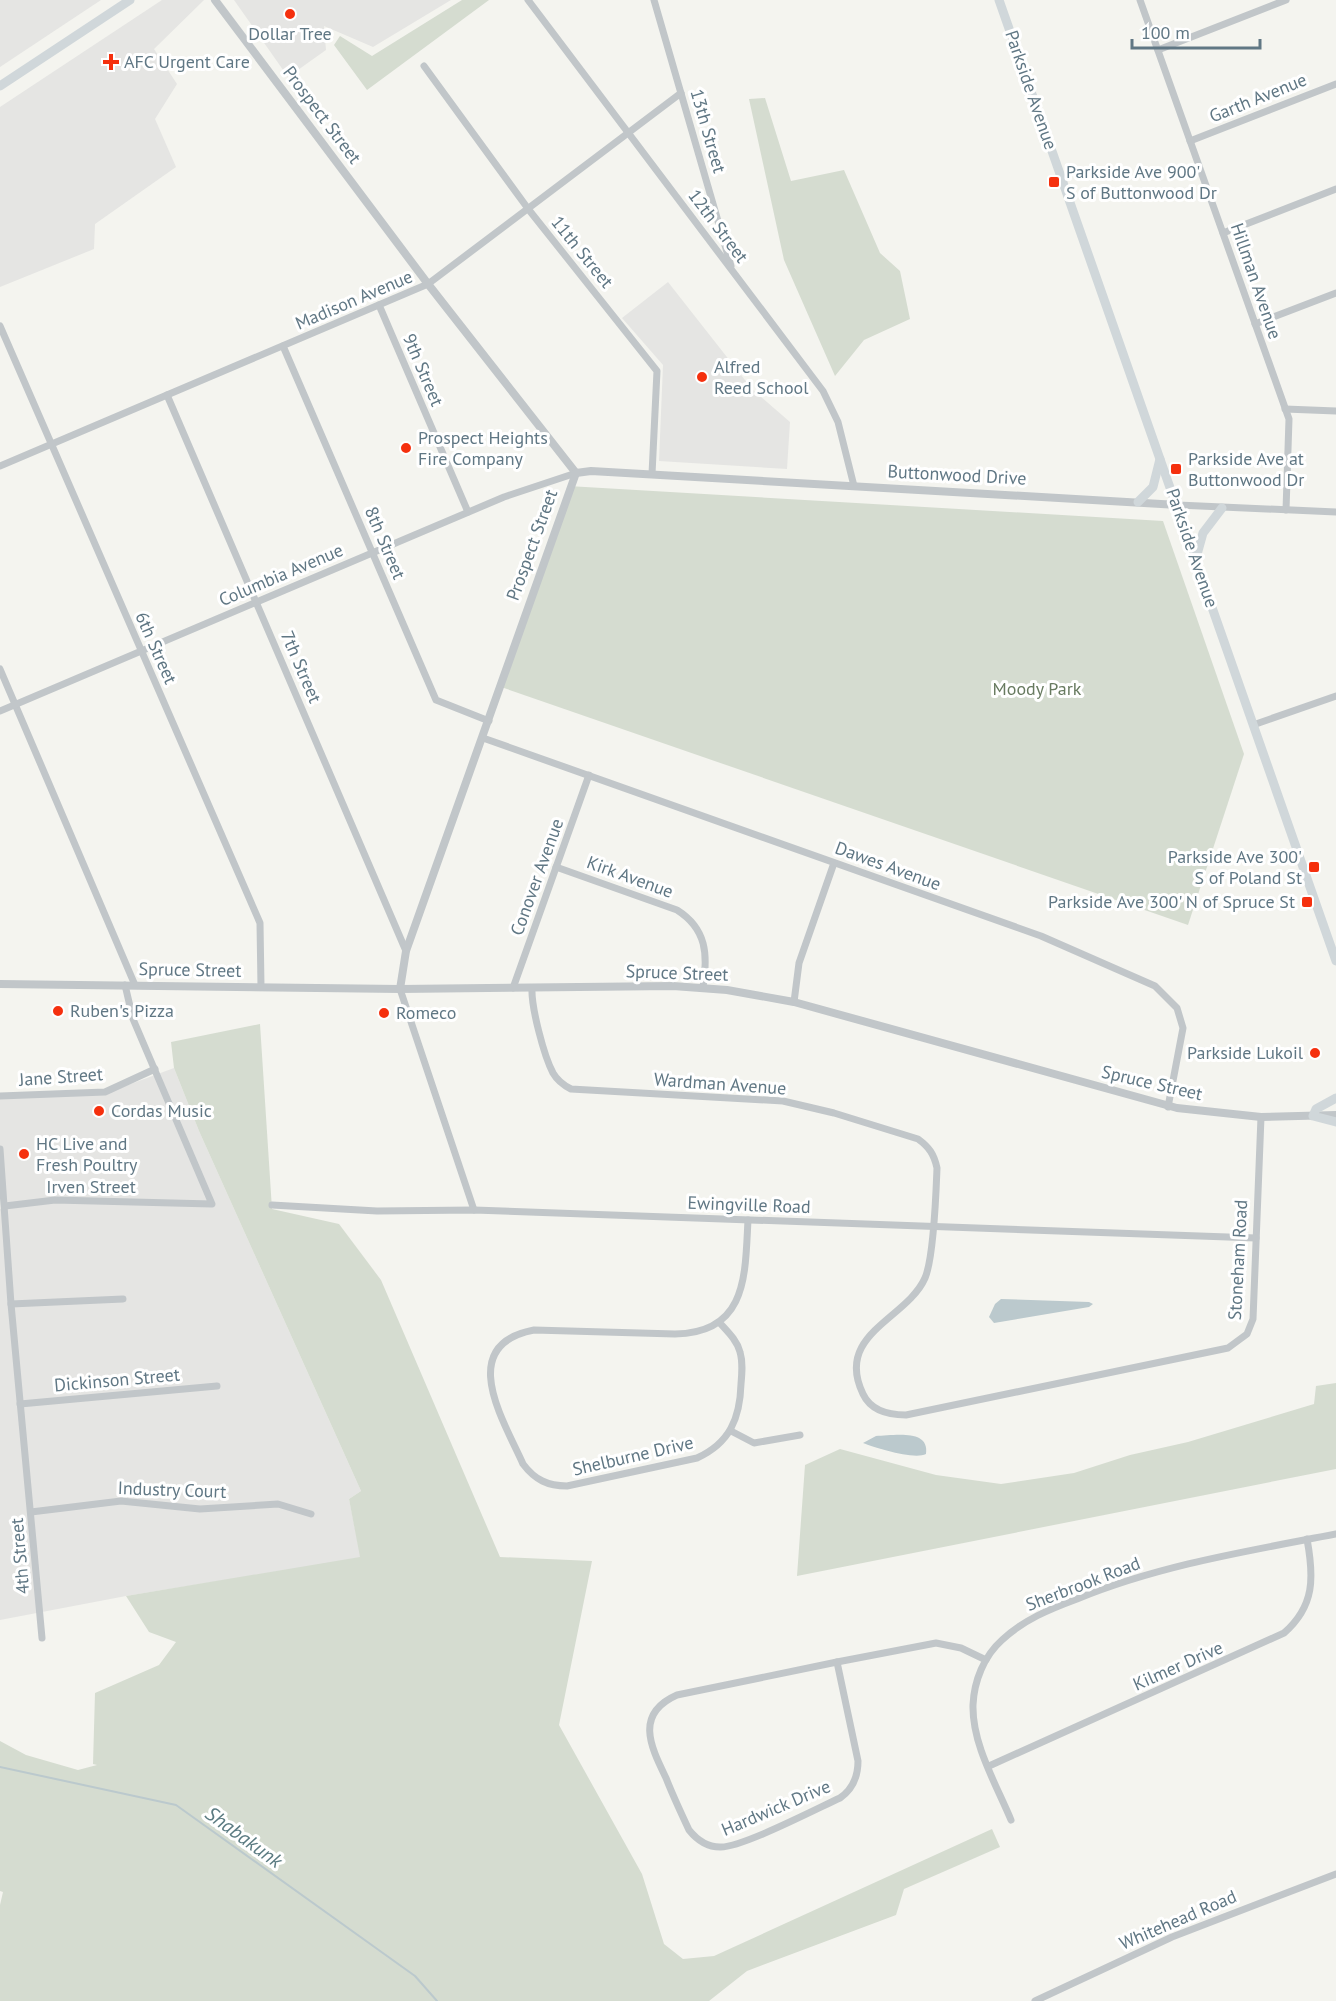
<svg xmlns="http://www.w3.org/2000/svg" width="1336" height="2001" font-family="'PT Sans',sans-serif">
<rect width="100%" height="100%" fill="#f4f4ef"/>
<g fill="#e5e5e3">
<polygon points="0,0 101,0 0,67"/>
<polygon points="162,0 204,0 154,49 177,84 155,119 176,167 95,224 94,249 0,287 0,107"/>
<polygon points="234,0 451,0 373,47 324,26 326,50 288,77"/>
<polygon points="668,282 752,389 790,422 787,469 659,461 663,365 622,318"/>
<polygon points="174,1068 199,1131 361,1491 349,1499 361,1558 126,1596 0,1620 0,1209 4,1208 0,1152 0,1099 109,1092"/>
</g>
<g fill="#d5dcd0">
<polygon points="462,0 489,0 367,90 334,45 340,36 372,56"/>
<polygon points="765,98 791,181 844,170 880,253 900,271 910,319 864,340 835,376 784,260 749,99"/>
<polygon points="568,486 1163,521 1244,754 1188,925 501,687"/>
<polygon points="260,1024 272,1209 339,1224 381,1280 500,1557 592,1561 559,1725 642,1874 664,1944 683,1959 714,1956 992,1829 1000,1847 904,1889 896,1915 747,1971 709,2001 0,2001 0,1905 3,1892 0,1891 0,1741 26,1755 78,1770 97,1765 93,1764 95,1693 159,1665 176,1642 149,1632 126,1596 360,1557 349,1499 361,1491 199,1131 174,1068 171,1042"/>
<polygon points="1336,1383 1336,1469 797,1576 805,1465 840,1449 936,1475 1001,1484 1074,1473 1130,1455 1188,1442 1314,1404 1316,1386"/>
</g>
<g fill="#bbc9cd">
<polygon points="1001,1299 1089,1302 1093,1304 1089,1307 994,1323 989,1317 995,1304"/>
<path d="M 876,1436 C 892,1436 930,1428 926,1454 C 914,1460 876,1448 863,1443 Z"/>
</g>
<g fill="none" stroke-linecap="round" stroke-linejoin="round">
<polyline stroke="#bbc9cd" stroke-width="2" points="0,1767 176,1805 415,1976 437,2001"/>
<g stroke="#c1c6c9" stroke-width="7">
<polyline points="528,0 823,391 838,422 854,486"/>
<polyline points="654,0 731,266"/>
<polyline points="1140,0 1289,419 1286,510"/>
<polyline points="1158,50 1286,0"/>
<polyline points="424,66 529,210 657,371 652,474"/>
<polyline points="1190,141 1336,84"/>
<polyline points="1223,233 1336,189"/>
<polyline points="379,305 468,512"/>
<polyline points="1255,324 1336,293"/>
<polyline points="0,326 260,923 261,987"/>
<polyline points="283,346 436,700 489,721"/>
<polyline points="167,395 406,951"/>
<polyline points="1285,409 1336,411"/>
<polyline points="0,466 428,284 681,93"/>
<polyline points="1178,505 1336,512"/>
<polyline points="0,669 135,985"/>
<polyline points="0,711 504,497 576,473"/>
<polyline points="1253,725 1336,696"/>
<polyline points="483,738 1041,936 1155,986 1177,1008 1183,1028 1168,1107"/>
<path d="M 556,867 L 677,910 C 707,929 708,955 703,987"/>
<polyline points="513,988 589,775"/>
<path d="M 532,988 C 531,1007 544,1056 553,1073 C 557,1080 563,1085 571,1089 L 783,1101 L 834,1113 L 918,1139 C 929,1147 934,1154 937,1168 C 936,1193 934,1257 925,1278 C 907,1319 834,1334 863,1394 C 871,1411 889,1415 906,1415 L 1228,1348 L 1247,1334 L 1253,1319 L 1261,1117"/>
<polyline points="400,989 474,1210"/>
<polyline points="794,1002 799,963 834,863"/>
<polyline points="0,1096 105,1092 155,1069"/>
<polyline points="0,1149 11,1304 42,1638"/>
<polyline points="272,1205 377,1211 474,1210 1256,1238"/>
<polyline points="5,1206 55,1200 212,1204 133,1019 125,985"/>
<polyline points="11,1304 123,1299"/>
<path d="M 719,1322 C 727,1331 737,1340 740,1352 C 743,1362 742,1373 741,1384 C 740,1418 730,1443 697,1458 L 567,1486 C 548,1486 535,1480 523,1464 C 504,1421 455,1345 534,1330 L 675,1334 C 748,1333 745,1274 748,1220"/>
<polyline points="20,1404 217,1386"/>
<polyline points="731,1431 754,1443 800,1435"/>
<polyline points="31,1512 121,1501 200,1509 278,1504 311,1514"/>
<path d="M 837,1662 L 858,1761 C 858,1777 853,1789 840,1798 C 816,1809 741,1848 720,1847 C 707,1847 697,1840 689,1830 C 681,1813 673,1796 666,1778 C 651,1747 634,1714 677,1695 Z"/>
<polyline points="837,1662 936,1643 961,1648 986,1660"/>
<path d="M 989,1766 L 1284,1633 C 1315,1606 1314,1577 1307,1539"/>
<path d="M 1011,1820 C 996,1784 972,1744 973,1705 C 974,1681 984,1656 1002,1640 C 1023,1620 1050,1609 1077,1599 C 1160,1565 1248,1551 1336,1534"/>
<polyline points="1035,2001 1172,1937 1336,1874"/>
</g>
<g stroke="#c1c6c9" stroke-width="8">
<polyline points="215,0 428,284 576,473"/>
<polyline points="576,473 591,471 1178,505"/>
<polyline points="0,984 400,989 673,986 727,990 794,1002 1177,1108 1261,1117 1336,1115"/>
<polyline points="400,989 406,951 576,473"/>
</g>
<g stroke="#d0d7da" stroke-width="9">
<polyline points="999,0 1336,961"/>
<polyline points="0,86 130,0"/>
<polyline points="1138,502 1153,487 1160,459"/>
<polyline points="1196,558 1203,533 1222,508"/>
<polyline points="1336,1098 1316,1109 1313,1116 1336,1122"/>
</g>
</g>
<g fill="#f5300e" stroke="#fff" stroke-width="2">
<circle cx="290" cy="14" r="6"/>
<path d="M108 53h6v6h6v6h-6v6h-6v-6h-6v-6h6z"/>
<rect x="1048" y="176" width="12" height="12" rx="3"/>
<circle cx="702" cy="377" r="6"/>
<circle cx="406" cy="448" r="6"/>
<rect x="1170" y="463" width="12" height="12" rx="3"/>
<rect x="1308" y="861" width="12" height="12" rx="3"/>
<rect x="1301" y="896" width="12" height="12" rx="3"/>
<circle cx="58" cy="1011" r="6"/>
<circle cx="384" cy="1013" r="6"/>
<circle cx="1315" cy="1053" r="6"/>
<circle cx="99" cy="1111" r="6"/>
<circle cx="24" cy="1154" r="6"/>
</g>
<g text-anchor="middle" stroke-width="6" stroke-linejoin="round" paint-order="stroke">
<g font-size="18" fill="#607784" stroke="#fff" text-anchor="start">
<text x="290" y="40" text-anchor="middle">Dollar Tree</text>
<text x="124" y="68">AFC Urgent Care</text>
<text x="1066" y="178">Parkside Ave 900'<tspan x="1066" dy="21">S of Buttonwood Dr</tspan></text>
<text x="714" y="373">Alfred<tspan x="714" dy="21">Reed School</tspan></text>
<text x="418" y="444">Prospect Heights<tspan x="418" dy="21">Fire Company</tspan></text>
<text x="1188" y="465">Parkside Ave at<tspan x="1188" dy="21">Buttonwood Dr</tspan></text>
<text x="1302" y="863" text-anchor="end">Parkside Ave 300'<tspan x="1302" dy="21">S of Poland St</tspan></text>
<text x="1295" y="908" text-anchor="end">Parkside Ave 300' N of Spruce St</text>
<text x="70" y="1017">Ruben's Pizza</text>
<text x="396" y="1019">Romeco</text>
<text x="1303" y="1059" text-anchor="end">Parkside Lukoil</text>
<text x="111" y="1117">Cordas Music</text>
<text x="36" y="1150">HC Live and<tspan x="36" dy="21">Fresh Poultry</tspan></text>
</g>
<g font-size="18" fill="#607784" stroke="#fff">
<text transform="translate(1031 90) rotate(71)" y="6">Parkside Avenue</text>
<text transform="translate(1258 98) rotate(-22)" y="6">Garth Avenue</text>
<text transform="translate(322 115) rotate(53)" y="6">Prospect Street</text>
<text transform="translate(708 131) rotate(74)" y="6">13th Street</text>
<text transform="translate(718 226) rotate(53)" y="6">12th Street</text>
<text transform="translate(582 252) rotate(51)" y="6">11th Street</text>
<text transform="translate(1256 281) rotate(71)" y="6">Hillman Avenue</text>
<text transform="translate(354 300) rotate(-23)" y="6">Madison Avenue</text>
<text transform="translate(423 370) rotate(67)" y="6">9th Street</text>
<text transform="translate(957 475) rotate(3)" y="6">Buttonwood Drive</text>
<text transform="translate(385 543) rotate(67)" y="6">8th Street</text>
<text transform="translate(532 545) rotate(-70)" y="6">Prospect Street</text>
<text transform="translate(1192 548) rotate(71)" y="6">Parkside Avenue</text>
<text transform="translate(281 575) rotate(-23)" y="6">Columbia Avenue</text>
<text transform="translate(156 648) rotate(66)" y="6">6th Street</text>
<text transform="translate(301 667) rotate(67)" y="6">7th Street</text>
<text transform="translate(888 866) rotate(20)" y="6">Dawes Avenue</text>
<text transform="translate(537 877) rotate(-70)" y="6">Conover Avenue</text>
<text transform="translate(630 877) rotate(20)" y="6">Kirk Avenue</text>
<text transform="translate(190 970) rotate(1)" y="6">Spruce Street</text>
<text transform="translate(677 973) rotate(2)" y="6">Spruce Street</text>
<text transform="translate(61 1077) rotate(-4)" y="6">Jane Street</text>
<text transform="translate(1152 1083) rotate(13)" y="6">Spruce Street</text>
<text transform="translate(720 1084) rotate(4)" y="6">Wardman Avenue</text>
<text x="91" y="1193">Irven Street</text>
<text transform="translate(749 1205) rotate(2)" y="6">Ewingville Road</text>
<text transform="translate(1238 1260) rotate(-87)" y="6">Stoneham Road</text>
<text transform="translate(117 1380) rotate(-5)" y="6">Dickinson Street</text>
<text transform="translate(633 1456) rotate(-13)" y="6">Shelburne Drive</text>
<text transform="translate(172 1490) rotate(2)" y="6">Industry Court</text>
<text transform="translate(20 1556) rotate(-95)" y="6">4th Street</text>
<text transform="translate(1083 1584) rotate(-21)" y="6">Sherbrook Road</text>
<text transform="translate(1178 1666) rotate(-24)" y="6">Kilmer Drive</text>
<text transform="translate(776 1808) rotate(-23)" y="6">Hardwick Drive</text>
<text transform="translate(1178 1920) rotate(-23)" y="6">Whitehead Road</text>
</g>
<g font-size="18" fill="#677a5f" stroke="#fff">
<text x="1037" y="695">Moody Park</text>
</g>
<g font-size="20" font-style="italic" fill="#5b7b82" stroke="#fff">
<text transform="translate(244 1837) rotate(36)" y="7">Shabakunk</text>
</g>
</g>
<path d="M1132 39v9h128v-9" fill="none" stroke="#607784" stroke-width="3"/>
<text x="1141" y="39" font-size="18" fill="#607784" stroke="#ffffff" stroke-width="4.5" paint-order="stroke">100 m</text>
</svg>
